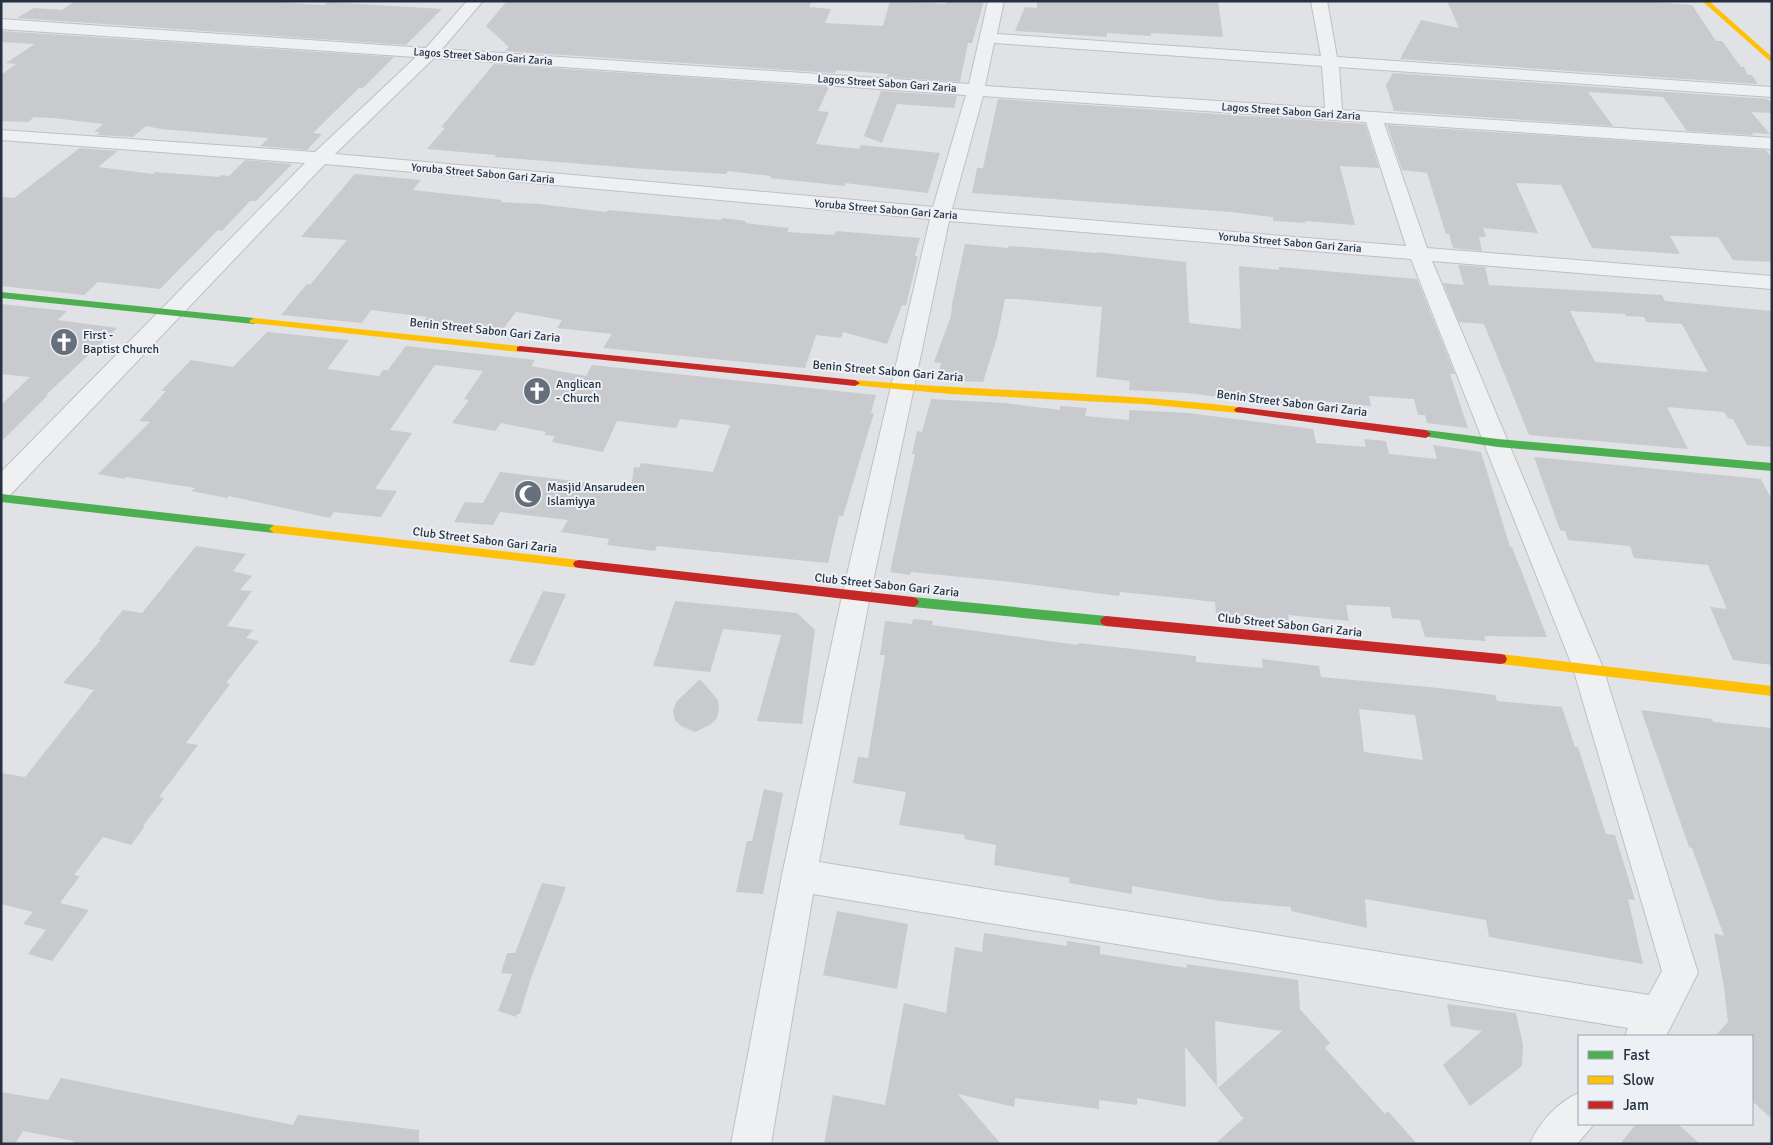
<svg xmlns="http://www.w3.org/2000/svg" width="1773" height="1145" font-family="Signika,sans-serif">
<rect width="100%" height="100%" fill="#e0e2e5"/>
<g fill="#c8cacd" fill-rule="evenodd">
<polygon points="75,1 256,1 324,5 327,2 442,9 406,45 17,18 34,8 62,10"/>
<polygon points="507,1 812,1 809,7 831,9 825,23 883,26 890,1 946,4 946,1 984,1 972,43 968,43 960,82 887,77 888,74 836,70 835,73 505,51 509,47 486,26"/>
<polygon points="1037,1 1218,1 1223,37 1151,33 1151,36 1107,33 1107,37 1015,31 1025,7 1037,8"/>
<polygon points="1447,1 1638,1 1692,5 1716,41 1722,41 1741,67 1744,67 1748,75 1752,75 1758,84 1400,59 1421,20 1459,28"/>
<polygon points="1,31 394,57 363,88 359,88 313,133 322,134 307,150 260,146 269,138 161,129 146,126 133,137 97,135 100,132 94,132 103,124 53,118 34,117 28,122 1,121 1,75 16,64 6,63 35,44 1,42"/>
<polygon points="494,64 829,87 818,111 829,112 816,144 859,149 861,145 940,153 928,193 845,183 845,186 770,178 771,176 728,171 726,174 646,169 494,157 496,155 427,149 445,128 441,127"/>
<polygon points="1393,73 1768,99 1772,104 1772,113 1751,112 1770,134 1752,133 1753,135 1687,131 1663,97 1588,92 1613,126 1394,111 1386,85"/>
<polygon points="881,91 957,96 954,108 897,104 882,143 864,136"/>
<polygon points="998,99 1365,124 1379,168 1340,166 1355,225 1305,221 1306,223 1273,221 1273,217 1231,212 972,193 977,168 983,168"/>
<polygon points="1387,125 1766,150 1772,158 1772,262 1733,260 1718,237 1670,236 1680,254 1592,248 1561,185 1516,183 1538,233 1483,228 1486,237 1479,237 1482,251 1453,248 1449,234 1446,234 1427,173 1402,170"/>
<polygon points="80,148 118,151 98,167 153,174 155,172 219,177 221,175 229,176 245,160 292,164 256,201 250,201 222,231 218,230 160,289 98,282 84,295 1,286 1,197 14,198"/>
<polygon points="355,174 421,180 413,190 502,200 500,202 539,204 606,212 608,210 721,220 722,218 746,221 745,223 789,228 787,232 834,235 836,231 920,238 915,256 918,256 906,306 902,305 887,344 843,332 841,338 816,335 805,368 603,348 612,334 557,328 562,320 516,312 497,337 418,329 427,317 371,310 362,323 281,315 307,284 310,285 347,240 301,237"/>
<polygon points="965,244 1008,248 1008,246 1038,248 1096,253 1097,252 1186,262 1189,323 1241,329 1239,266 1279,270 1279,267 1417,279 1455,374 1450,374 1468,428 1427,423 1425,415 1418,415 1414,399 1369,396 1371,406 1308,400 1309,408 1188,393 1129,390 1130,381 1096,377 1102,307 1016,299 1005,299 997,338 983,382 937,380 941,363 934,362 951,316 952,304"/>
<path d="M 1458,265 L 1485,267 L 1489,285 L 1662,295 L 1665,301 L 1772,311 L 1772,447 L 1747,445 L 1733,419 L 1728,418 L 1724,412 L 1667,407 L 1688,449 L 1529,435 L 1484,324 L 1459,322 L 1443,283 L 1464,285 ZM 1570,311 L 1625,314 L 1626,316 L 1644,317 L 1646,322 L 1682,324 L 1708,372 L 1595,362 Z"/>
<polygon points="1,304 67,311 58,320 117,328 46,395 48,395 1,442 1,405 30,377 1,374"/>
<polygon points="267,332 349,340 327,369 379,376 383,370 388,370 406,346 535,360 531,366 586,376 592,365 876,395 871,413 874,413 843,516 839,516 828,563 657,546 655,551 607,545 609,539 561,532 568,520 500,512 493,525 454,522 465,502 483,503 500,472 631,488 634,467 639,468 641,463 713,472 730,425 680,419 676,428 617,421 603,452 552,442 555,436 544,435 546,432 501,423 495,431 452,423 469,400 464,399 483,371 435,365 390,430 412,433 375,489 397,491 381,517 334,512 330,518 229,496 227,498 191,491 195,488 126,477 124,479 98,474 150,422 139,421 166,391 161,391 191,360 233,367"/>
<polygon points="931,399 1005,403 1060,410 1060,406 1087,408 1085,416 1129,420 1129,410 1188,413 1313,429 1316,443 1366,447 1364,439 1386,441 1389,454 1437,459 1433,445 1481,452 1510,547 1512,547 1547,637 1484,636 1486,641 1425,637 1420,620 1392,618 1390,607 1346,605 1349,621 1288,615 1289,621 1216,613 1215,602 1180,598 1120,592 1119,596 1012,582 911,572 910,575 890,572 915,454 912,454 917,431 922,432"/>
<polygon points="1534,457 1761,479 1772,500 1772,665 1733,660 1710,607 1727,609 1708,565 1634,558 1630,546 1568,540 1565,531 1560,530"/>
<polygon points="196,546 246,554 233,571 252,576 240,590 252,591 227,626 253,630 246,638 259,641 226,683 230,684 186,743 198,745 159,797 164,798 143,826 145,826 131,845 103,837 74,875 80,876 60,903 89,910 52,961 28,954 46,930 23,924 33,912 1,904 1,773 25,777 94,690 63,683 101,640 99,639 123,610 142,613"/>
<polygon points="543,591 566,594 534,666 509,662"/>
<polygon points="675,601 797,613 815,630 802,724 757,721 781,635 723,629 710,672 653,666"/>
<path d="M 913,619 L 933,621 L 932,625 L 1078,645 L 1078,643 L 1196,656 L 1196,662 L 1263,668 L 1262,659 L 1319,666 L 1321,677 L 1439,688 L 1495,695 L 1497,701 L 1562,707 L 1575,747 L 1578,747 L 1606,834 L 1615,835 L 1635,900 L 1628,899 L 1643,964 L 1489,937 L 1486,920 L 1365,899 L 1367,928 L 1291,911 L 1291,907 L 1221,901 L 1132,886 L 1132,894 L 1069,883 L 1070,878 L 994,865 L 996,845 L 964,839 L 965,835 L 899,825 L 906,792 L 853,783 L 858,757 L 868,758 L 885,655 L 880,655 L 885,621 L 912,624 ZM 1359,709 L 1415,715 L 1423,760 L 1364,752 Z"/>
<polygon points="700,679 718,700 719,709 717,718 710,725 695,732 681,726 675,720 673,711 676,702"/>
<polygon points="1641,710 1712,719 1713,722 1772,728 1772,1119 1752,1101 1752,1036 1715,1036 1728,1022 1724,987 1714,933 1724,936 1692,848 1689,847"/>
<polygon points="764,789 783,793 763,894 736,892 747,841 752,841"/>
<polygon points="542,883 566,887 531,978 520,1014 517,1014 516,1017 498,1011 512,974 501,973 507,953 515,953"/>
<polygon points="837,911 908,924 897,989 823,975"/>
<polygon points="984,933 1067,946 1067,941 1100,946 1100,954 1187,968 1186,964 1298,980 1300,1009 1330,1043 1325,1048 1385,1114 1388,1111 1417,1144 1215,1144 1245,1117 1242,1117 1218,1088 1282,1031 1215,1021 1217,1086 1185,1047 1186,1107 1137,1098 1137,1105 1099,1100 1099,1109 1015,1098 1014,1107 958,1094 1001,1144 824,1144 833,1095 885,1105 904,1003 946,1013 955,947 982,952"/>
<polygon points="1447,1004 1516,1013 1523,1045 1522,1066 1470,1106 1443,1065 1482,1031 1451,1026"/>
<polygon points="61,1078 293,1125 298,1115 419,1130 419,1144 72,1144 74,1141 23,1131 15,1144 1,1144 1,1092 48,1100"/>
<polygon points="1636,1124 1678,1124 1700,1144 1620,1144"/>
</g>
<g fill="none" stroke-linecap="round" stroke-linejoin="round">
<g stroke="#bec0c3" stroke-width="2">
<g id="street">
<path d="M 467,1 L 483,1 L 442,49 L 969,84 L 988,1 L 1004,1 L 997,34 L 1321,56 L 1311,1 L 1327,1 L 1337,57 L 1772,87 L 1772,97 L 1339,67 L 1342,110 L 1772,138 L 1772,149 L 1384,123 L 1427,248 L 1772,276 L 1772,289 L 1432,261 L 1603,668 L 1698,973 L 1666,1036 L 1625,1036 L 1628,1028 L 813,894 L 771,1144 L 731,1144 L 782,875 L 842,596 L 930,219 L 325,164 L 10,495 L 1,497 L 1,472 L 305,163 L 1,140 L 1,130 L 315,152 L 416,57 L 1,29 L 1,19 L 426,48 ZM 994,43 L 1322,66 L 1325,108 L 985,86 ZM 434,58 L 966,95 L 933,207 L 335,154 ZM 983,96 L 1366,122 L 1406,246 L 952,209 ZM 949,221 L 1411,259 L 1573,668 L 1662,971 L 1649,995 L 819,862 L 870,596 Z"/>
<path d="M 1579,1093 L 1579,1124 L 1594,1124 L 1577,1144 L 1530,1144 C 1539,1122 1558,1102 1579,1093 Z"/>
</g>
</g>
<use href="#street" fill="#eff0f2" fill-rule="evenodd"/>
<g fill="#4caf50" fill-rule="evenodd">
<polygon points="1,292 254,318 259,321 254,324 1,298"/>
<polygon points="1426,430 1498,439 1772,463 1772,471 1498,447 1422,436 1421,434 1422,432"/>
<polygon points="1,494 274,525 279,529 274,533 1,502"/>
<polygon points="913,597 1106,616 1110,618 1112,621 1110,624 1106,626 913,607 909,605 907,602 909,599"/>
</g>
<g fill="#ffc107" fill-rule="evenodd">
<polygon points="1702,1 1709,1 1772,57 1772,63"/>
<polygon points="254,318 520,346 525,349 520,352 251,323 249,321"/>
<path d="M 855,380 C 983,391 1111,392 1239,407 L 1244,410 L 1239,413 L 1143,404 L 951,394 L 852,385 L 850,383 Z"/>
<polygon points="274,525 579,560 583,561 585,564 583,567 579,568 274,533 269,529"/>
<polygon points="1501,654 1772,686 1772,696 1501,664 1497,663 1495,659 1497,655"/>
</g>
<g fill="#c62828" fill-rule="evenodd">
<polygon points="520,346 855,380 860,383 855,386 517,351 517,347"/>
<polygon points="1239,407 1426,430 1431,434 1426,438 1236,412 1234,410 1236,408"/>
<polygon points="579,560 913,597 917,599 919,602 917,605 913,607 579,568 575,567 573,564 575,561"/>
<polygon points="1106,616 1501,654 1505,655 1507,659 1505,663 1501,664 1106,626 1102,624 1100,621 1102,618"/>
</g>
</g>
<defs>
<g id="church-disc" transform="scale(1.4375)"><circle r="9.5" fill="#666f7a" stroke="#edf1f6"/><path d="M-1.2-6h2.4v3.5h3.3v2.4h-3.3V6h-2.4V-.1h-3.3v-2.4h3.3Z" fill="#fff"/></g>
<g id="mosque-disc" transform="scale(1.4375)"><circle r="9.5" fill="#666f7a" stroke="#edf1f6"/><path d="M3.5-4.9A6 6 0 1 0 3.5 4.9A5 5 0 1 1 3.5-4.9Z" fill="#fff"/></g>
</defs>
<g fill-rule="evenodd">
<use href="#church-disc" x="64" y="342"/>
<use href="#church-disc" x="537" y="391"/>
<use href="#mosque-disc" x="528" y="494"/>
</g>
<g text-anchor="middle" stroke-width="4" stroke-linejoin="round" paint-order="stroke">
<g font-size="11" fill="#253140" stroke="#edf1f6">
<text transform="translate(483 56) rotate(4)" y="4">Lagos Street Sabon Gari Zaria</text>
<text transform="translate(887 83) rotate(4)" y="4">Lagos Street Sabon Gari Zaria</text>
<text transform="translate(1291 111) rotate(4)" y="4">Lagos Street Sabon Gari Zaria</text>
<text transform="translate(483 173) rotate(5)" y="4">Yoruba Street Sabon Gari Zaria</text>
<text transform="translate(886 209) rotate(5)" y="4">Yoruba Street Sabon Gari Zaria</text>
<text transform="translate(1290 242) rotate(5)" y="4">Yoruba Street Sabon Gari Zaria</text>
</g>
<g font-size="12" fill="#253140" stroke="#edf1f6">
<text transform="translate(485 330) rotate(6)" y="4">Benin Street Sabon Gari Zaria</text>
<text transform="translate(888 371) rotate(5)" y="4">Benin Street Sabon Gari Zaria</text>
<text transform="translate(1292 403) rotate(7)" y="4">Benin Street Sabon Gari Zaria</text>
<text transform="translate(485 540) rotate(7)" y="4">Club Street Sabon Gari Zaria</text>
<text transform="translate(887 585) rotate(6)" y="4">Club Street Sabon Gari Zaria</text>
<text transform="translate(1290 625) rotate(6)" y="4">Club Street Sabon Gari Zaria</text>
</g>
<g font-size="12" fill="#253140" stroke="#edf1f6" text-anchor="start">
<text x="83" y="339">First -<tspan x="83" dy="14">Baptist Church</tspan></text>
<text x="556" y="388">Anglican<tspan x="556" dy="14">- Church</tspan></text>
<text x="547" y="491">Masjid Ansarudeen<tspan x="547" dy="14">Islamiyya</tspan></text>
</g>
</g>
<rect width="1773" height="1145" fill="none" stroke="#253140" stroke-width="5"/>
<rect x="1578" y="1035" width="175" height="90" fill="#edf1f6" stroke="#9da4ad"/>
<rect x="1588" y="1051" width="25" height="8" fill="#4caf50" stroke="#9da4ad"/>
<text x="1623" y="1060" font-size="15" fill="#253140">Fast</text>
<rect x="1588" y="1076" width="25" height="8" fill="#ffc107" stroke="#9da4ad"/>
<text x="1623" y="1085" font-size="15" fill="#253140">Slow</text>
<rect x="1588" y="1101" width="25" height="8" fill="#c62828" stroke="#9da4ad"/>
<text x="1623" y="1110" font-size="15" fill="#253140">Jam</text>
</svg>
